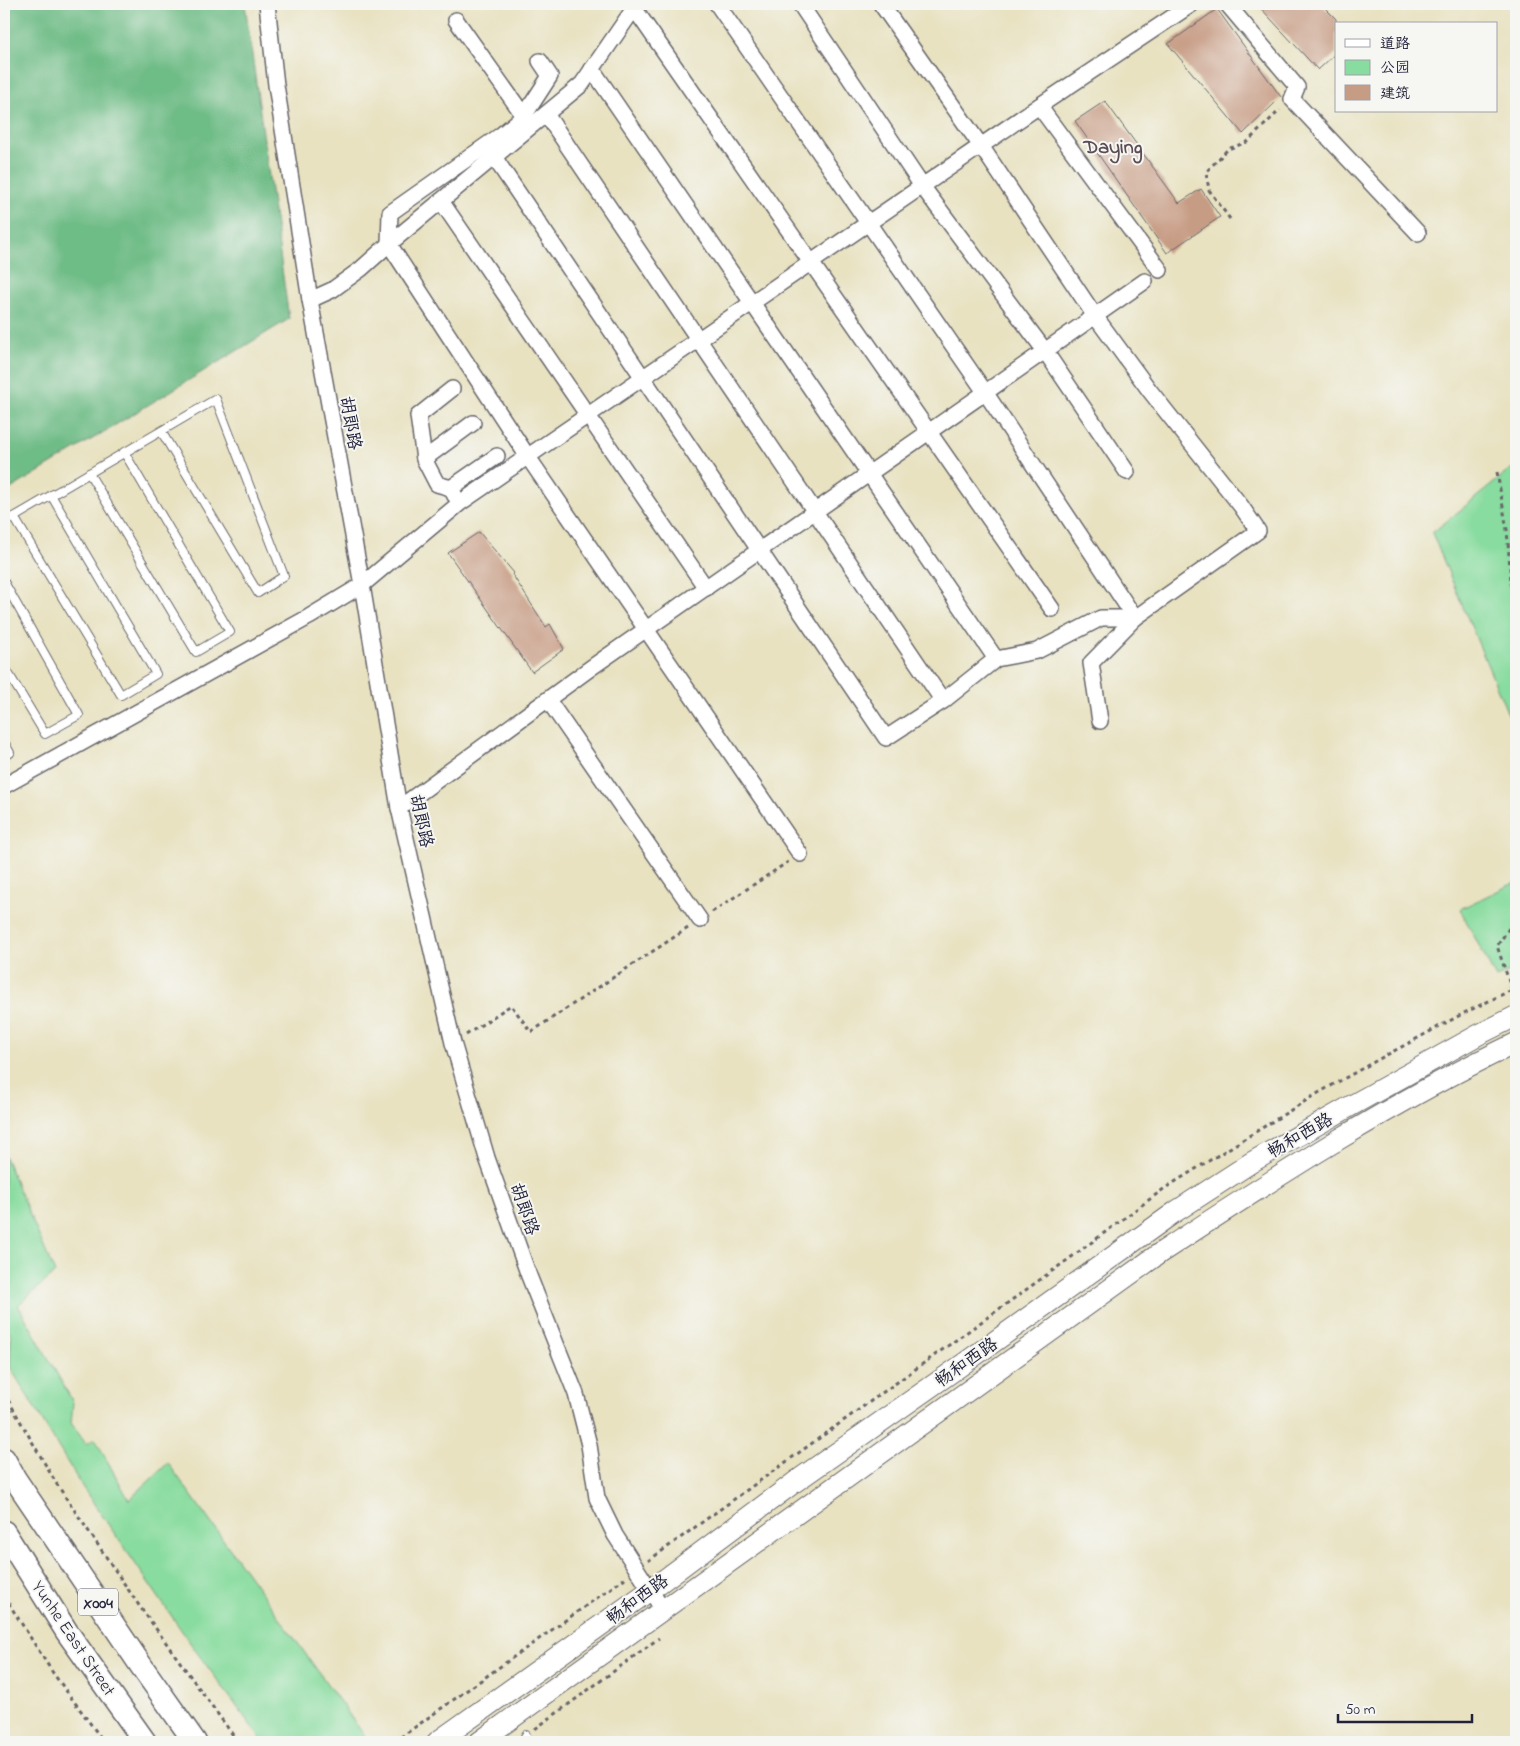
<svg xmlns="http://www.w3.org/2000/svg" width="1520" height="1746" font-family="'Indie Flower','LXGW WenKai TC',sans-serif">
<rect width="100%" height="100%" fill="#f6f6f2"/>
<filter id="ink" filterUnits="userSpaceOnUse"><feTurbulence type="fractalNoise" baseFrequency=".02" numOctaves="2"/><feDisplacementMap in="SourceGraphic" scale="10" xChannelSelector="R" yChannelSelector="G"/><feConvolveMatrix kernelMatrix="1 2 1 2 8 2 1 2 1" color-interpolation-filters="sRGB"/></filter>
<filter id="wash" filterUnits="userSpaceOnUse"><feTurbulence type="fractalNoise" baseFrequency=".0096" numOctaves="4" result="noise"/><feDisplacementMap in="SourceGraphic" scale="20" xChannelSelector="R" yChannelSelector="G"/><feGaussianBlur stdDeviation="1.12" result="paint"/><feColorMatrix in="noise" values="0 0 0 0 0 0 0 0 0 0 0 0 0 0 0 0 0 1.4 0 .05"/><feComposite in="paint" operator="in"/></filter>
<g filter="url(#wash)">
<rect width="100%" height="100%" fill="#e8e2c1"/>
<g fill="#88dc9f" stroke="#557f6d">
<polygon points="1516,465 1516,733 1432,533"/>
<polygon points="1516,882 1516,969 1496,978 1460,909"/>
<polygon points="4,1155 55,1273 18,1305 73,1402 71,1423 86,1444 95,1439 129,1500 168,1463 369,1742 263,1742 193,1647 83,1488 10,1367 11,1335 4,1322"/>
</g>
<polygon fill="#6ebc86" stroke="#486f60" points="4,4 245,4 289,319 4,493"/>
<g id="blocks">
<g fill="#c79c85">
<polygon points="1257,4 1321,4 1336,19 1336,53 1318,70"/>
<polygon points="1217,9 1281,97 1243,134 1168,44"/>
<polygon points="1105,101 1179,203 1201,189 1220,217 1167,253 1075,121"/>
<polygon points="479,532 514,573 512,574 546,627 550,624 564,649 532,672 448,553"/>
</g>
</g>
</g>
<g filter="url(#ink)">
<use href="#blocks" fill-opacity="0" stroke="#67656a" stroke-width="1"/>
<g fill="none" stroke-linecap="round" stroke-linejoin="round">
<g stroke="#67656a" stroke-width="10">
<g id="lane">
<polyline points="89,473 196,652 230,632 124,452"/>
<polyline points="14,517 121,695 156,674 51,495"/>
<polyline points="4,523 216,399 284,576 258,593 161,431"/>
<polyline points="4,582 79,715 45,734 4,666"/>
<polyline points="4,742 10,753 4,756"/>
<polyline points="522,1742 526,1735"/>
</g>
</g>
<g stroke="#67656a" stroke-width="18">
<g id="street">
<polyline points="267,4 276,85 310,300 362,585 399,808 453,1043 487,1158 529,1276 576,1394 589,1445 597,1498 615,1535 663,1610"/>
<polyline points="717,4 985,392 1135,618"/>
<polyline points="800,4 922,186 1045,351 1127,472"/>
<polyline points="881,4 981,146 1095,316 1150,391 1241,506 1258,531 1135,618 1091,663 1100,721"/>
<polyline points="1227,4 1297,87 1292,99 1418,233"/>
<polyline points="634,8 1052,609"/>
<polyline points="456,20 524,116"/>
<polyline points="540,61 550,76 524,116 501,135 390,213 389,244 528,457 800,854"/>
<polyline points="592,69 996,659"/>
<polyline points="1039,106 1160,270"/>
<polyline points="546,114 943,701"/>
<polyline points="494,157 886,738 943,701 996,659 1037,651 1101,618 1135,618"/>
<polyline points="441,201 706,588"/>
<polyline points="310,300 332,290 361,269 389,244 582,84 637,4"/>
<polyline points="424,459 418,416 452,389"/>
<polyline points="451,488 437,484 424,459 473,423"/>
<polyline points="455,496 451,488 497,456"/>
<polyline points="548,700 700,920"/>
<polyline points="4,786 309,617 362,585 460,503 1039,106 1192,4"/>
<polyline points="399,808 592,667 1145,281"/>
</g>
</g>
<g stroke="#67656a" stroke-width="22">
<g id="secondary">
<polyline points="437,1742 649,1591 795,1482 959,1367 1175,1212 1252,1162 1347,1108 1478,1035 1516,1016"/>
<path d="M 479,1742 L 1160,1253 C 1276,1177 1392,1102 1516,1043"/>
</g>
</g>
<g stroke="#67656a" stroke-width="25">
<g id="primary">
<polyline points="4,1459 15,1479 142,1667 195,1742"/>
<polyline points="4,1532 67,1632 145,1742"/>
</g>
</g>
<g stroke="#67656a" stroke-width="3" stroke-dasharray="4 4" stroke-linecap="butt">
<polyline points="1230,219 1209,190 1206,172 1228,149 1247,142 1280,110"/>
<polyline points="1497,472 1507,530 1512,594 1516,611"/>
<polyline points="712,912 788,862"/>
<polyline points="1512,990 1497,946 1516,918"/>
<polyline points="466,1035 511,1005 531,1032 688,928"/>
<polyline points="4,1393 56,1483 138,1604 238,1742"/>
<polyline points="648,1561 1073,1256 1165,1188 1320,1092 1381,1058 1466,1012 1516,988"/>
<polyline points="4,1596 53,1673 104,1742"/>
<polyline points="535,1729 659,1638"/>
<polyline points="394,1742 625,1578"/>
</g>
<use href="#lane" stroke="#fff" stroke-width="8"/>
<use href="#street" stroke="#fff" stroke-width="15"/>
<use href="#secondary" stroke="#fff" stroke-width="20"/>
<use href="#primary" stroke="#fff" stroke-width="22"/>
</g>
</g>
<g text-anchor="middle" stroke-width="4" stroke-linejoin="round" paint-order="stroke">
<rect fill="#f6f6f2" stroke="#626272" stroke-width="1" x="78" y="1588.5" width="40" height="27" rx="4"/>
<g font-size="16" font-weight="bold" fill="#22223b">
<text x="98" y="1608">X004</text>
</g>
<g font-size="18" fill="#22223b" stroke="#f6f6f2">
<text transform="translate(351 423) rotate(80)" y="6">胡郎路</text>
<text transform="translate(422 821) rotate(78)" y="6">胡郎路</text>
<text transform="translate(1300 1135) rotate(-30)" y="6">畅和西路</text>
<text transform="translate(525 1209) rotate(71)" y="6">胡郎路</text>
<text transform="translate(966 1362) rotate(-35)" y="6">畅和西路</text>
<text transform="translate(637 1599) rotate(-36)" y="6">畅和西路</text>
<text transform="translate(74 1638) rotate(56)" y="6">Yunhe East Street</text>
</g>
<g font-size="20" font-weight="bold" fill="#5c4d55" stroke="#f6f6f2">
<text x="1113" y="153">Daying</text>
</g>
</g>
<rect width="1520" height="1746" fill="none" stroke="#f6f6f2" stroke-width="20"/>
<rect x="1335" y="22" width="162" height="90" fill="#f6f6f2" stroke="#a1a1a9"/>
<rect x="1345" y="39" width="25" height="8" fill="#ffffff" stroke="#a1a1a9"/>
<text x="1380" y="48" font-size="15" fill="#22223b">道路</text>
<rect x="1345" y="60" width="25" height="15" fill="#88dc9f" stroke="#a1a1a9"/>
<text x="1380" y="72" font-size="15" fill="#22223b">公园</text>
<rect x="1345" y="85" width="25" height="15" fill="#c79c85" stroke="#a1a1a9"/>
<text x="1380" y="98" font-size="15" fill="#22223b">建筑</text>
<path d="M1338 1714v8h134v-8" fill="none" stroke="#22223b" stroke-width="2.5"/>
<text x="1345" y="1714" font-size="15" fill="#22223b" stroke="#f6f6f2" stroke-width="4" paint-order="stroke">50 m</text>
</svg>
